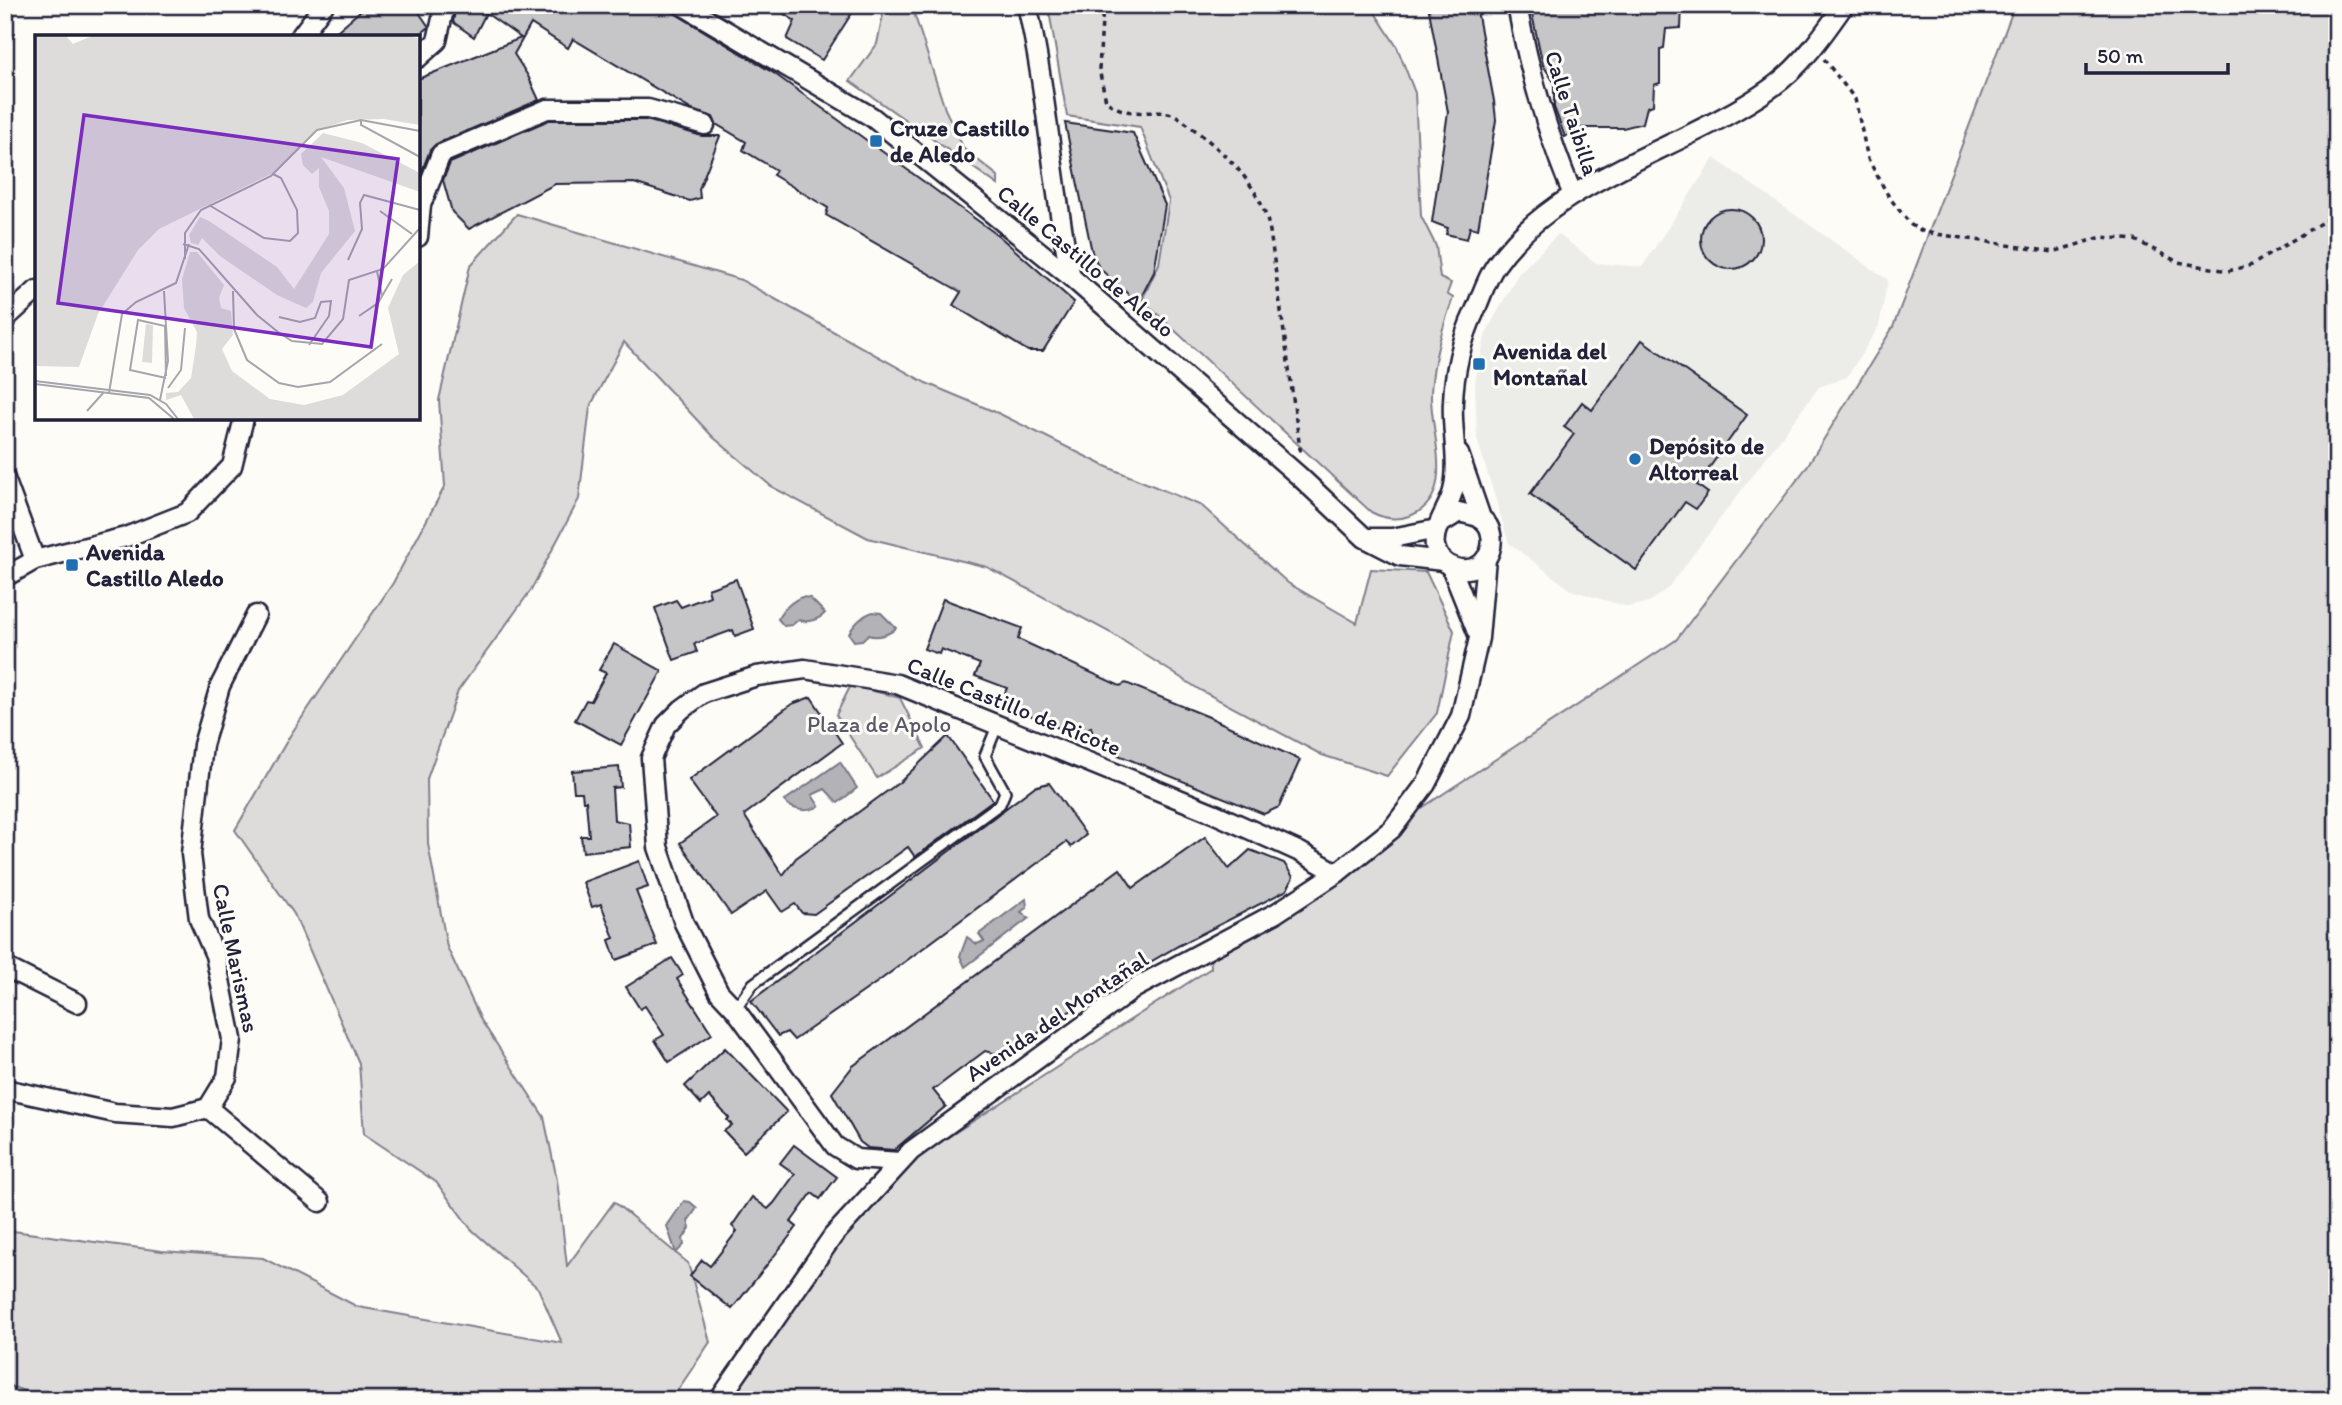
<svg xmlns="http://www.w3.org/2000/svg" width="2342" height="1405" font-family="Itim,sans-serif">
<rect width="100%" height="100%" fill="#fdfcf7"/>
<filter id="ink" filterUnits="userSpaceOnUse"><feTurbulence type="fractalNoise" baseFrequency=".0143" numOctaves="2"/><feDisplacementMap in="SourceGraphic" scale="14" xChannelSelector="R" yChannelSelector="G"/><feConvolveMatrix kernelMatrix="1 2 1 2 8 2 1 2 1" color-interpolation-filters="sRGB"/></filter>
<g filter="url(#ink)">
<polygon fill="#ecece9" points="1714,158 1888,280 1879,326 1847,377 1819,387 1668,588 1649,602 1628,607 1571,590 1509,543 1477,439 1475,382 1486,333 1518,274 1558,234 1596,263 1642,267"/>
<g fill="#dddcdb" stroke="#807f8b" stroke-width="2">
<polygon points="885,5 907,5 914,13 945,109 964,149 998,176 998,185 850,81 877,44"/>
<path d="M 1048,5 L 1370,5 L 1397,47 L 1415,93 L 1421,216 L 1436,246 L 1440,278 L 1451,283 L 1447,294 L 1453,298 C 1442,329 1433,359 1431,392 C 1429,430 1458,496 1412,515 C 1397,521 1384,519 1371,512 L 1142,300 L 1159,264 L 1169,201 L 1140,127 L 1067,116 Z"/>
<polygon points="2015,5 2337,5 2337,1400 719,1400 869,1188 1211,968 1210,948 1676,640 1806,468 1893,327"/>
<polygon points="517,214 741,280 926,383 1000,414 1105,466 1202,506 1288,583 1357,623 1371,569 1426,572 1454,631 1437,713 1387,776 1322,755 1200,690 1111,633 987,567 868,538 772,487 713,437 624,342 590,407 579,499 531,590 458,691 427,779 428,844 447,947 481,1020 544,1117 557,1180 567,1266 614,1202 688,1263 710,1342 671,1400 48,1400 5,1384 5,1230 162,1251 263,1258 358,1307 562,1343 538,1288 471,1229 436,1182 364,1134 359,1063 294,914 235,830 291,734 393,583 445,486 439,400 470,266"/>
<polygon points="851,685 900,698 925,748 877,778 836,715"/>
</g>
<g fill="#b2b2b7" stroke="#787885" stroke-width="2">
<path d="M 802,597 L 810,598 L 825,613 C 819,620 807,623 798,620 L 792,625 L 784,626 L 778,619 C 782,610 793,600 802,597 Z"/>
<path d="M 873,612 L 881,613 L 896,628 C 889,635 877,638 868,635 L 862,640 L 854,641 L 849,634 C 853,625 863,615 873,612 Z"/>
<path d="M 840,762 L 857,788 L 838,803 L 825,789 L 812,795 L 819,806 C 808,813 793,811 784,801 Z"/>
<polygon points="1026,899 1027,907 1021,912 1029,918 965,967 960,956 967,937 977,944 984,941 979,934"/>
<polygon points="684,1201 690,1202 697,1208 688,1221 690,1228 683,1239 684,1245 676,1253 667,1226"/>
</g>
<g fill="#c6c6c8" stroke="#22223b" stroke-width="2">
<polygon points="367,5 414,5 429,27 417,37 330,37"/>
<polygon points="456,5 661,5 775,74 999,236 1074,302 1043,351 1028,351 953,305 961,292 826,215 828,208 773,175 776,170 743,150 746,142 716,124 713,117 692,110 573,39 568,48 531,24 514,54 528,76 539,100 436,144 430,150 418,181 418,79 521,38 486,13 474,37 453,22"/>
<polygon points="770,5 857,5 822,60 787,39 795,21"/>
<polygon points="1428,5 1476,5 1494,101 1496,120 1478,229 1470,227 1467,239 1446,234 1448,228 1432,222 1448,112"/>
<polygon points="1530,5 1682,5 1681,28 1666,29 1664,48 1660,49 1660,83 1654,85 1653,105 1647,107 1643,123 1623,128 1579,128 1565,137 1554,107 1554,82 1543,65"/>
<polygon points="549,120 646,120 702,136 720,136 699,189 700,198 690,201 634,183 555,184 469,229 452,212 443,180 450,163"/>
<polygon points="1065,123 1133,133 1165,205 1154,272 1138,303 1099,268 1092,252"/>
<circle cx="1731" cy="239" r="30"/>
<polygon points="1642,340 1747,415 1697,485 1708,493 1696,509 1685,502 1636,570 1530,494 1574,434 1564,427 1582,402 1592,410"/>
<polygon points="736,579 754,629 735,636 733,630 694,644 697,652 674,660 655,608 676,600 681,607 710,596 708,589"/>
<polygon points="943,599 1022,628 1018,639 1120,686 1126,683 1209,717 1300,760 1279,807 1264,814 1096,746 1091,727 1074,735 1001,702 1007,688 975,676 980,664 941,649 939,654 924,649"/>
<polygon points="614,644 662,671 621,745 575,720 586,700 591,701 606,673 599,670"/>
<polygon points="811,697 842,743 744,815 783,875 796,858 901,781 948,736 993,800 915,857 908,847 814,914 802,913 795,904 782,912 767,891 731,915 680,843 716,817 689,780 792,704"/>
<polygon points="619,767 621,787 612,788 614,820 629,823 631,847 583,852 581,836 589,836 586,801 583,801 582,792 574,792 572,771"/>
<polygon points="1049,783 1086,835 1071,847 1066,842 879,981 794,1040 787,1032 778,1036 751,1001 1034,787"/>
<polygon points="1205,837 1229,869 1250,850 1284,863 1293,877 1287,890 1178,946 1092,996 1005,1056 985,1051 933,1090 946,1106 894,1150 868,1148 860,1142 832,1093 853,1066 1120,869 1133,888"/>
<polygon points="639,861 648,887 636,891 657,945 616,960 609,940 614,938 601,904 592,907 583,882"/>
<polygon points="672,958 683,975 677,979 712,1034 669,1062 655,1040 664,1035 645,1006 640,1009 626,987"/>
<polygon points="725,1048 787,1112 744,1152 724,1131 732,1125 727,1120 729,1118 709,1096 701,1104 685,1086"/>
<polygon points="794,1145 837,1177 820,1199 812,1193 791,1222 797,1227 732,1309 690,1276 702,1260 710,1266 737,1231 732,1226 752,1197 768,1209 774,1203 795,1174 780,1163"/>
</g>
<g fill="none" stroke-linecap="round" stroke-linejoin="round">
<g stroke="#22223b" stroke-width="14">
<polyline id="lane" points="735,1009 753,984 1000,804 1005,792 985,756 998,724"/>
</g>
<g stroke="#22223b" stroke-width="23">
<g id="street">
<polyline points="682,5 872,117 1071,277 1299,476 1365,538 1400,556 1443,561"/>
<path d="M 1027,5 C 1048,95 1052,187 1071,277"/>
<path d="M 1517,5 C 1529,72 1547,133 1573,195"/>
<polyline points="300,37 324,5"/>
<polyline points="418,58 437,41 445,5"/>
<polyline points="418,237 421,205 441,154 547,109 648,109 705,125"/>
<polyline points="5,319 37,290"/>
<polyline points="1459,454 1481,518"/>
<polyline points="5,479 35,560"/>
<path d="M 1440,524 L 1459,512 C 1465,514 1474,515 1480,518 C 1494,526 1495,548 1485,560 C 1470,577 1439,569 1435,546 C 1432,528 1449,508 1453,491 C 1460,461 1451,430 1453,401 C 1454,373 1462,338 1474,313 C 1481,298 1486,279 1496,265 C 1557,177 1686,149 1771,88 C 1801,67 1823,35 1844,5"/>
<polyline points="1368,538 1392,538 1437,529"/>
<polyline points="1451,567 1477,632"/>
<polyline points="5,577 35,560 126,537 187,513 232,466 244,418"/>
<polyline points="5,967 77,1003"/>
<polyline points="5,1089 115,1113 173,1117 208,1108 227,1077 232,1039 215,955 199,919 191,854 203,745 220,686 256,615"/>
<polyline points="208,1108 320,1202"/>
<polyline points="900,1162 856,1159 835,1146 735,1009 719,992 684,923 658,847 651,758 666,725 682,709 704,693 757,676 805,669 897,684 1213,813 1300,852 1337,873"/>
<polyline points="719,1400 833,1236 911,1151 1135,988 1276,913 1337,873 1392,829 1426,784 1461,716 1479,638 1486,558"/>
</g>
</g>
<g stroke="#22223b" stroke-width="3.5" stroke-dasharray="5 5" stroke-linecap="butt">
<path d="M 1103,5 L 1099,69 L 1106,101 C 1131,122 1160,105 1178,117 C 1218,147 1260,180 1270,231 L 1301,456"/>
<polyline points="1824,59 1855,99 1868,159 1889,197 1911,225 1924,232 2053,252 2102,237 2135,240 2178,262 2228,271 2252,265 2337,213"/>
</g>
<use href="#lane" stroke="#fdfcf7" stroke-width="9"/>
<use href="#street" stroke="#fdfcf7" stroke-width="18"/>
</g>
</g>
<g fill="#1f6fb2" stroke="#fdfcf7" stroke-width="2.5">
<rect x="869" y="134" width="14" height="14" rx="3.5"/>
<rect x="1472" y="357" width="14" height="14" rx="3.5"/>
<circle cx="1635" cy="459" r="7"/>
<rect x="65" y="558" width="14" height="14" rx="3.5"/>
</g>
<g text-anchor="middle" stroke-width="6" stroke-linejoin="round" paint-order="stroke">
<g font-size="23" fill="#22223b" stroke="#fdfcf7">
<text transform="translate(1572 113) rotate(72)" y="8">Calle Taibilla</text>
<text transform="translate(1086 261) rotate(40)" y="8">Calle Castillo de Aledo</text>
<text transform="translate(1014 706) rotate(22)" y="8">Calle Castillo de Ricote</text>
<text transform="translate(236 958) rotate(78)" y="8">Calle Marismas</text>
<text transform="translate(1057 1016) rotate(-34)" y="8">Avenida del Montañal</text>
</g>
<g font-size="23" font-weight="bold" fill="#22223b" stroke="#fdfcf7" text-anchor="start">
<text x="890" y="136">Cruze Castillo<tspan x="890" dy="26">de Aledo</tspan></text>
<text x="1493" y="359">Avenida del<tspan x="1493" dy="26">Montañal</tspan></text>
<text x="1649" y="454">Depósito de<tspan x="1649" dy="26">Altorreal</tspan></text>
<text x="86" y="560">Avenida<tspan x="86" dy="26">Castillo Aledo</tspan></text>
</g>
<g font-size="23" fill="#5a5a6b" stroke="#fdfcf7">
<text x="879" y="732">Plaza de Apolo</text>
</g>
</g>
<g transform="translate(35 35)">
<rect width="385" height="385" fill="#fdfcf7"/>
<path d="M 0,1 L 31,1 L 38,9 L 57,1 L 375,1 L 385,4 L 385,90 L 349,84 L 313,85 L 282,95 L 242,136 L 124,194 L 103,215 L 63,279 L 44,332 L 0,331 ZM 288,98 L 327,108 L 385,138 L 385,157 L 286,122 L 309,153 L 320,196 L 286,238 L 278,267 L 271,273 L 242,260 L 185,221 L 167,203 L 163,210 L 156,208 L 154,200 L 165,182 L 174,186 L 242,232 L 259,254 L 294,199 L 294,176 L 284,152 L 284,133 L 277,139 L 268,130 L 266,119 ZM 155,217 L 162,217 L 189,250 L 184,263 L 186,273 L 196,276 L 198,300 L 187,314 L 197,336 L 235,364 L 269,370 L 308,360 L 364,319 L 353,273 L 368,240 L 385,226 L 385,384 L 159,384 L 146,360 L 131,365 L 131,358 L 143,357 L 156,343 L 161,311 L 162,297 L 149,273 L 147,244 ZM 111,289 L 118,290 L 117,328 L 107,327 Z" fill="#dddcdb"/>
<path fill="none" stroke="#a5a5ac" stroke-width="2" d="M 326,85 L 326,90 L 385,122M 174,170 L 229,203 L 255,206 L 263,198 L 262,175 L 246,143 L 238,139M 345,176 L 377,199M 148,209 L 164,214 L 222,280 L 243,297 L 257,306 L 287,309 L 308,284 L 314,245 L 348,234 L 385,193M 150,224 L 150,198 L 166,175 L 236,141 L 282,95 L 326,85 L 385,96M 313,225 L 327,194 L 325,168 L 329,160 L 385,175M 342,236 L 347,261M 198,256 L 199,294 L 212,325 L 244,348 L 263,352 L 295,347 L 347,309M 324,281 L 343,268 L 357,244M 244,282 L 265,287 L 280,283 L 286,267 L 296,266 L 294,281 L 274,310M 131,343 L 95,335 L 103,285 L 130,291 L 131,341M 0,346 L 115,360 L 131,369 L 143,384M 0,349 L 114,363 L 139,384M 133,353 L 146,335 L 150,293M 74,358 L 87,279 L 101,267 L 141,248 L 154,209M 125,365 L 133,326 L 129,256M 52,376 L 69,357"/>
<path fill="#7b2cbf" fill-opacity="0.15" stroke="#7b2cbf" stroke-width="3.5" d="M 49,80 L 363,124 L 336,312 L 23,268 Z"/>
<rect width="385" height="385" fill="none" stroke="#22223b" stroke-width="3.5"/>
</g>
<rect width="2342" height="1405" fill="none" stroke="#fdfcf7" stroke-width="28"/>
<rect x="14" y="14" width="2314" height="1377" fill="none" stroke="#22223b" stroke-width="2.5" filter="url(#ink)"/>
<path d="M2086 63v10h142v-10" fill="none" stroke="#22223b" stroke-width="3.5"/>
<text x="2097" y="63" font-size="21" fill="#22223b" stroke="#fdfcf7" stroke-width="5" paint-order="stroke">50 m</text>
</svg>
